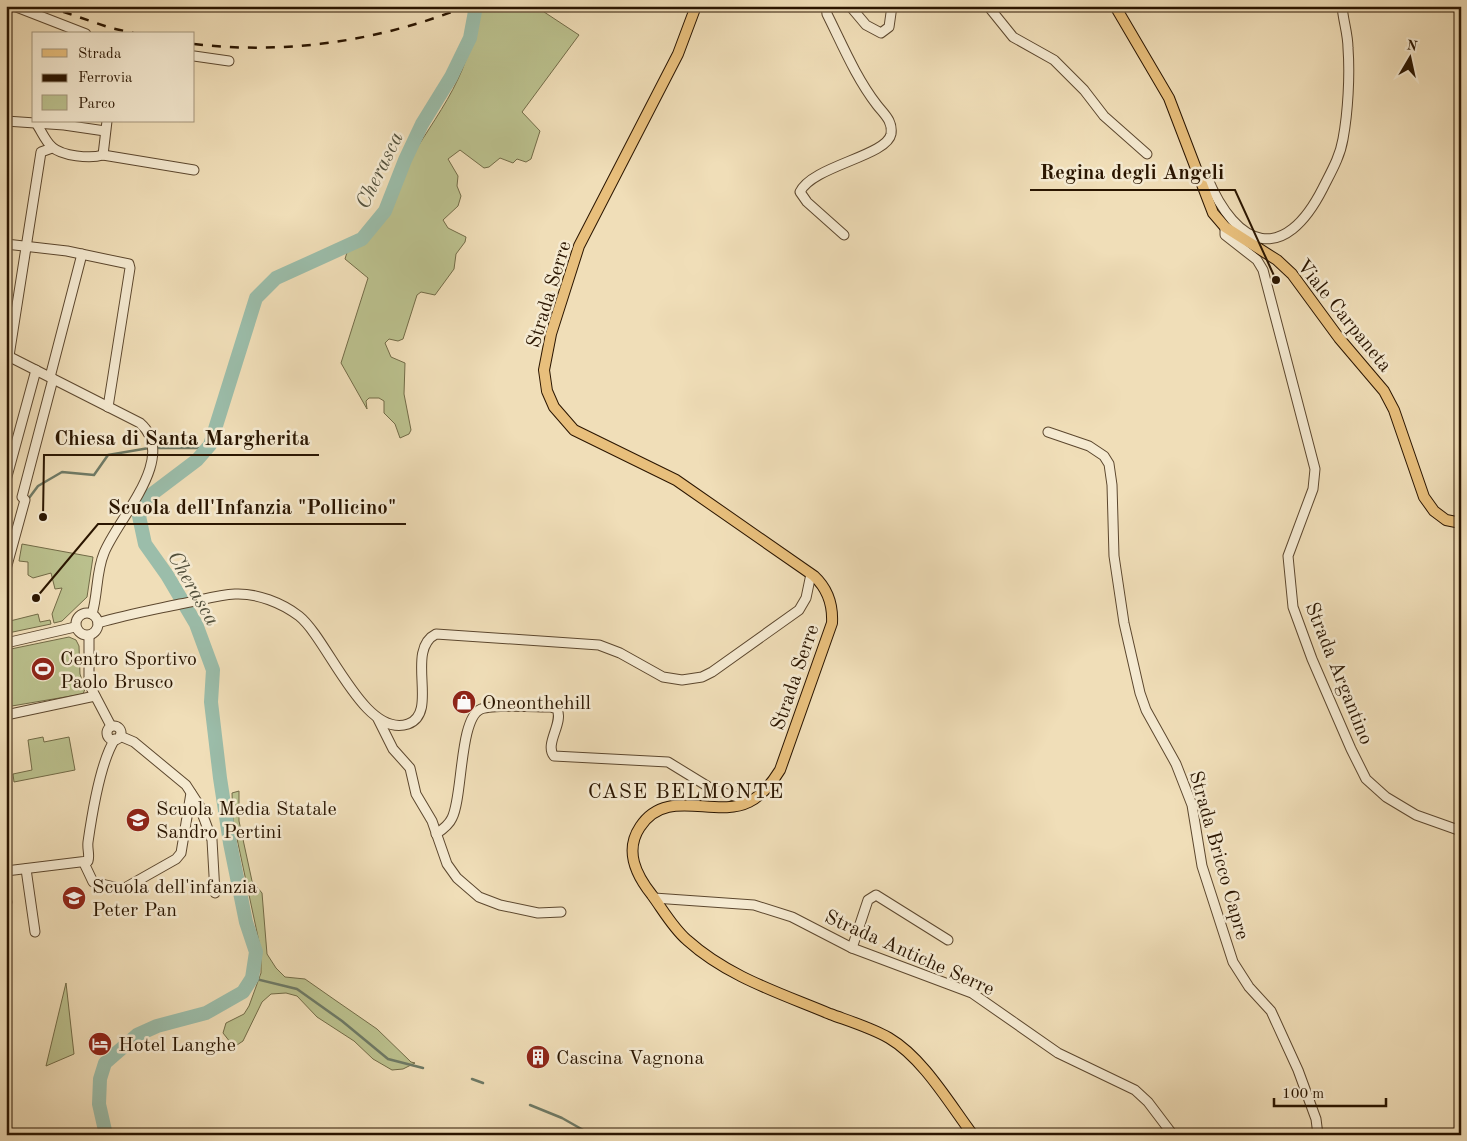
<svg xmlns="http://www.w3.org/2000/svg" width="1467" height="1141" font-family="'Old Standard TT',serif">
<rect width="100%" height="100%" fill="#f0deb8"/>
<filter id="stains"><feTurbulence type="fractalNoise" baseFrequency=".004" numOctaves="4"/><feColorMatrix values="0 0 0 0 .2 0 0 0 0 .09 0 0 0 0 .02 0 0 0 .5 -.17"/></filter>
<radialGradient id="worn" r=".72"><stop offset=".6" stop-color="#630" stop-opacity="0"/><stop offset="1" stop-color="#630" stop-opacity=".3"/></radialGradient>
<g fill="#bbc18e" stroke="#726b47">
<path d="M 480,6 L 535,6 L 579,35 L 522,112 L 540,131 L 531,159 L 526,162 L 517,159 L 513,163 L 500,158 L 489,167 L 484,168 L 460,150 L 448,159 L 458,176 L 457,186 L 461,196 L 458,206 L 443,220 L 448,228 L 466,237 L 465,242 L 456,254 L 454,269 L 435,295 L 421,292 L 417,295 L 403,339 L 398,341 L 389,339 L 385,343 L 391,357 L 405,363 L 404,394 L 411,430 L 409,434 L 400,438 L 395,424 L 384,413 L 384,401 L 379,398 L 369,398 L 366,401 L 367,409 L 341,363 L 368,278 L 345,259 L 348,249 C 389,230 390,193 411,158 C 426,132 445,107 458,79 C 469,57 474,30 480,6 Z"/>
<polygon points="22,544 93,557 87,597 62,621 54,623 52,614 62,588 55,589 51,573 33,578 28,575 28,562 19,561"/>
<polygon points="6,606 10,621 38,614 40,622 50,620 51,624 8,633 6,632"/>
<polygon points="69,637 76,640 79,646 80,674 85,689 83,694 6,707 6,650"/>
<polygon points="43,737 44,742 69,737 75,770 14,782 13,774 32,770 28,740"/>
<polygon points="239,791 239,821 252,881 262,893 267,954 276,968 285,977 305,979 335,1000 377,1029 411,1062 415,1063 403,1069 392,1070 373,1059 354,1041 317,1017 297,996 286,993 271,994 262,1002 243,1041 234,1047 223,1033 226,1023 244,1014 249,1006 261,973 261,951 233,820 232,793"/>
<polygon points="66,983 74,1054 46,1066"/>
</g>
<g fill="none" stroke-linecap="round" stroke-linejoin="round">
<g stroke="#6e7a66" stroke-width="2.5">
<polyline points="155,448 207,448"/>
<polyline points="29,498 38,486 62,472 94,475 108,455 149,448"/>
<polyline points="252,978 297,989 342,1021 388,1059 423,1068"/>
<polyline points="472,1079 483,1083"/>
<polyline points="530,1105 562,1118 592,1135"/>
</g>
<polyline stroke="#9bbdaa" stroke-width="14" points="106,1135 99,1104 100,1079 105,1063 137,1035 157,1026 206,1013 243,992 252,978 256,952 246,922 230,843 220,778 211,702 213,670 196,624 167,575 145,544 139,516 152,494 197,460 210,445 256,298 276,278 362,239 385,211 405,160 422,124 451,77 470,38 476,6"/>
<g stroke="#5c472e" stroke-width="11">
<g id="minor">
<polyline points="14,6 86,34"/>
<path d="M 826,6 L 827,14 C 842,44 856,78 877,105 C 884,114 893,121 891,134 C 887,156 812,166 800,192 L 807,202 L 844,235"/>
<polyline points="850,6 866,25 881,33 889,27 892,6"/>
<polyline points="988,6 1013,37 1054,60 1084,90 1104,116 1147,154"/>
<polyline points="194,56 229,61"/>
<polyline points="6,121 64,125 105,131"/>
<path d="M 36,123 C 41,130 45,141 52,147 C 62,156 90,159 103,155 L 194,170"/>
<polyline points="103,155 107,121"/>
<path d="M 1196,172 L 1207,177 C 1237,249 1284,265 1323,188 C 1331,172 1340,157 1343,139 C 1348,112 1350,75 1348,48 C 1348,34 1343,20 1342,6"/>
<polyline points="1225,227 1225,235 1257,260 1263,270 1315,469 1313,489 1288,556 1293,607 1312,659 1351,749 1366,779 1386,797 1416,815 1461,831"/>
<polyline points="6,244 67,251 129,264 130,268 108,407"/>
<path d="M 6,355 L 140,423 C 179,457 118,518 104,553 C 96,572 98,594 92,614"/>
<polyline points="9,356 41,152 52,148"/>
<polyline points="50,377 82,254"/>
<polyline points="1048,432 1089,446 1104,456 1109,464 1112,485 1114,556 1124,623 1140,693 1146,710 1176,764 1192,805 1202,866 1233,962 1249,987 1271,1011 1298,1070 1316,1119 1318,1135"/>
<polyline points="6,480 36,370"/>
<polyline points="6,569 25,500 22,497 53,379"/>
<circle cx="87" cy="624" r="11"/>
<path d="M 98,623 C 125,615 152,610 180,604 C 198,601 217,595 235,594 C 257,593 282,603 299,616 C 328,639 364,739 408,724 C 440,713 404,650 436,634 L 599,645 L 620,653 L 663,677 L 682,680 L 702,677 L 712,672 L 799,610 L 806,598 L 811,574"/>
<polyline points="89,636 89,684 111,726"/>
<polyline points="6,643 75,627"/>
<polyline points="6,715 95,696"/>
<polyline points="378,719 393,749 410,768 416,794 432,821 447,864 457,878 479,897 500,905 538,913 561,912"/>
<circle cx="114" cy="733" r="7"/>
<polyline points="120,736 134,742 186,785 199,805 212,840 215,893"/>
<path d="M 436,834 C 442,830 449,825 452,818 C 463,797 459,718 481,709 C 494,704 535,707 551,707 L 557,709 C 564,723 544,744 554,756 L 668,762 L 712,789 L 750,801"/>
<polyline points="84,863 93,882 123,889 176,859 181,853 191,793"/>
<polyline points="26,869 35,932"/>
<path d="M 6,871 L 88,861 C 90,855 87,849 88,842 C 92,814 100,762 115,739"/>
<polyline points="654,898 754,905 792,917 852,948 972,993 1058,1053 1135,1090 1148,1102 1173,1135"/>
<polyline points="6,902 7,902"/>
<polyline points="852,948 868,900 876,895 948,940"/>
</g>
</g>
<g stroke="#2a1500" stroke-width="12">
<g id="major">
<path d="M 696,6 L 678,54 L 579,246 L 551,334 L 544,370 L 547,391 L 554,407 L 574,430 L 676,480 L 814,576 C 828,589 833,604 832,623 L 780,770 C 772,783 763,795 749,802 C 715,819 666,786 640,827 C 624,851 636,875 652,895 C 663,910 673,928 687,940 C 728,977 780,993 830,1014 C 849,1021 872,1028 889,1038 C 923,1058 949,1103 973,1135"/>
<polyline points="1115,6 1169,98 1213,213 1225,227 1277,260 1292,274 1339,338 1384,391 1394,410 1424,497 1434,511 1446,520 1461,523"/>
</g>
</g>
<use href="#minor" stroke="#f5ead1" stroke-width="9"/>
<use href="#major" stroke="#e8bf7c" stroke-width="10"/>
<g stroke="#2a1500" stroke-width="2.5" stroke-dasharray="9 9" stroke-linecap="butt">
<polyline points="46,6 111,28 137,34"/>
<path d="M 194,44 C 287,55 380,41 467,6"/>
</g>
</g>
<defs>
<g id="stadium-disc" transform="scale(1.25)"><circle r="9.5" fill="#8f2418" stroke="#f5ead1"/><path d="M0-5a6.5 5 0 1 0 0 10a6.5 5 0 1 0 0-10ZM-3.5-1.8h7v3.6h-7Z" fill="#fff"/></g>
<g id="shop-disc" transform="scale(1.25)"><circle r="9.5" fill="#8f2418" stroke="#f5ead1"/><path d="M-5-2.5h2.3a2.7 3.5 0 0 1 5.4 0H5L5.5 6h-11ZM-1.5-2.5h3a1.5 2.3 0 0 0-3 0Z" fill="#fff"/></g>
<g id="school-disc" transform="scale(1.25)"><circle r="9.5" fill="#8f2418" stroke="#f5ead1"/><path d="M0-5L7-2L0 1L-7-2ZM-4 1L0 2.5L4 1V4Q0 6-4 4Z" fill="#fff"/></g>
<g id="hotel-disc" transform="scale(1.25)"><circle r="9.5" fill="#8f2418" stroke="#f5ead1"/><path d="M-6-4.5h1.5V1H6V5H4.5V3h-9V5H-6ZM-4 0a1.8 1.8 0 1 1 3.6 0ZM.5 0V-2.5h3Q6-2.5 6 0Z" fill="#fff"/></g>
<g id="building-disc" transform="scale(1.25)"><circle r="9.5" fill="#8f2418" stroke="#f5ead1"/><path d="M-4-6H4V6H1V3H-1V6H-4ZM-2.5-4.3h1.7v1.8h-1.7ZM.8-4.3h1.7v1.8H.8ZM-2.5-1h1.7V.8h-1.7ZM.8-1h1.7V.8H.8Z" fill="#fff"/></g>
</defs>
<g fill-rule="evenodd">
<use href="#stadium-disc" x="43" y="669"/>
<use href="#shop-disc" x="464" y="702"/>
<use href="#school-disc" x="138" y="820"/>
<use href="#school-disc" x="74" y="898"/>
<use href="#hotel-disc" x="100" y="1044"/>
<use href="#building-disc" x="538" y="1057"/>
</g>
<g text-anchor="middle" stroke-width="5" stroke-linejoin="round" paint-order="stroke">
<g font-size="20" fill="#2a1500" stroke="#f5ead1">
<text transform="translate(548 294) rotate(-73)" y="7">Strada Serre</text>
<text transform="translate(1345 315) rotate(51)" y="7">Viale Carpaneta</text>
<text transform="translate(1340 673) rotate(68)" y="7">Strada Argantino</text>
<text transform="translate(794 677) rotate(-71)" y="7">Strada Serre</text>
<text transform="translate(1220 855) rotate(74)" y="7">Strada Bricco Capre</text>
<text transform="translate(910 952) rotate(24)" y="7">Strada Antiche Serre</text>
</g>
<g font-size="20" fill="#2a1500" stroke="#f5ead1" text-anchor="start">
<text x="60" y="665">Centro Sportivo<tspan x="60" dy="23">Paolo Brusco</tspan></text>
<text x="482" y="709">Oneonthehill</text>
<text x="156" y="815">Scuola Media Statale<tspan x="156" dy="23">Sandro Pertini</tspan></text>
<text x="92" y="893">Scuola dell'infanzia<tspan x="92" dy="23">Peter Pan</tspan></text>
<text x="118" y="1051">Hotel Langhe</text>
<text x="556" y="1064">Cascina Vagnona</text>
</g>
<g font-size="21" font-style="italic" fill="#52503c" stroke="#f5ead1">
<text transform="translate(379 170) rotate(-64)" y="7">Cherasca</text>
<text transform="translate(194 588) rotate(60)" y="7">Cherasca</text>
</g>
<g font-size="21" letter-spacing="1" fill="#2a1500" stroke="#f5ead1">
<text x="686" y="798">CASE BELMONTE</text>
</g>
</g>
<path fill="none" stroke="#2a1500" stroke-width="2" d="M1276 280L1235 190H1030M43 517L44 455H319M36 598L98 524H406"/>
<g fill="#2a1500" stroke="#f5ead1" stroke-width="2">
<circle cx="1276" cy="280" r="5"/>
<circle cx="43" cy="517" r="5"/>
<circle cx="36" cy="598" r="5"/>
</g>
<g font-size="21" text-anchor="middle" font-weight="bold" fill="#2a1500" stroke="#f5ead1" stroke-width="5" stroke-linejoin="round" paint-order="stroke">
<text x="1132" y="179">Regina degli Angeli</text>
<text x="182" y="445">Chiesa di Santa Margherita</text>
<text x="252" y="514">Scuola dell'Infanzia "Pollicino"</text>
</g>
<rect width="1467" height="1141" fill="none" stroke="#f0deb8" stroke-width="25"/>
<rect x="8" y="8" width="1452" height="1126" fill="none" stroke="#2a1500" stroke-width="2.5"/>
<rect x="12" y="12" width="1442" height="1116" fill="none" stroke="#2a1500"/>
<rect x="32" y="32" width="162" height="90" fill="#f5ead1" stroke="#a4957d"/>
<rect x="42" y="49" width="25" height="8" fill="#e8bf7c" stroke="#a4957d"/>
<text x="78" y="58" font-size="15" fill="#2a1500">Strada</text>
<rect x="42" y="74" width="25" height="8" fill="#2a1500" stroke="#a4957d"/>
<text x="78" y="82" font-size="15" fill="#2a1500">Ferrovia</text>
<rect x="42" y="95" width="25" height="15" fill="#bbc18e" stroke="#a4957d"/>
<text x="78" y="108" font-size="15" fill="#2a1500">Parco</text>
<g transform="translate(1410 58) rotate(9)" stroke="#f5ead1" stroke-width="4" paint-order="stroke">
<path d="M0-4L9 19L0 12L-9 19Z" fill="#2a1500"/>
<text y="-8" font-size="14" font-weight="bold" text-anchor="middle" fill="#2a1500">N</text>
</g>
<path d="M1274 1098v8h112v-8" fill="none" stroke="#2a1500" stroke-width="2.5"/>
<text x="1282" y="1098" font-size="15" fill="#2a1500" stroke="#f5ead1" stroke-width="4" paint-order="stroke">100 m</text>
<rect width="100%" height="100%" filter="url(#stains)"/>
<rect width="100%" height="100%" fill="url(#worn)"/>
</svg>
